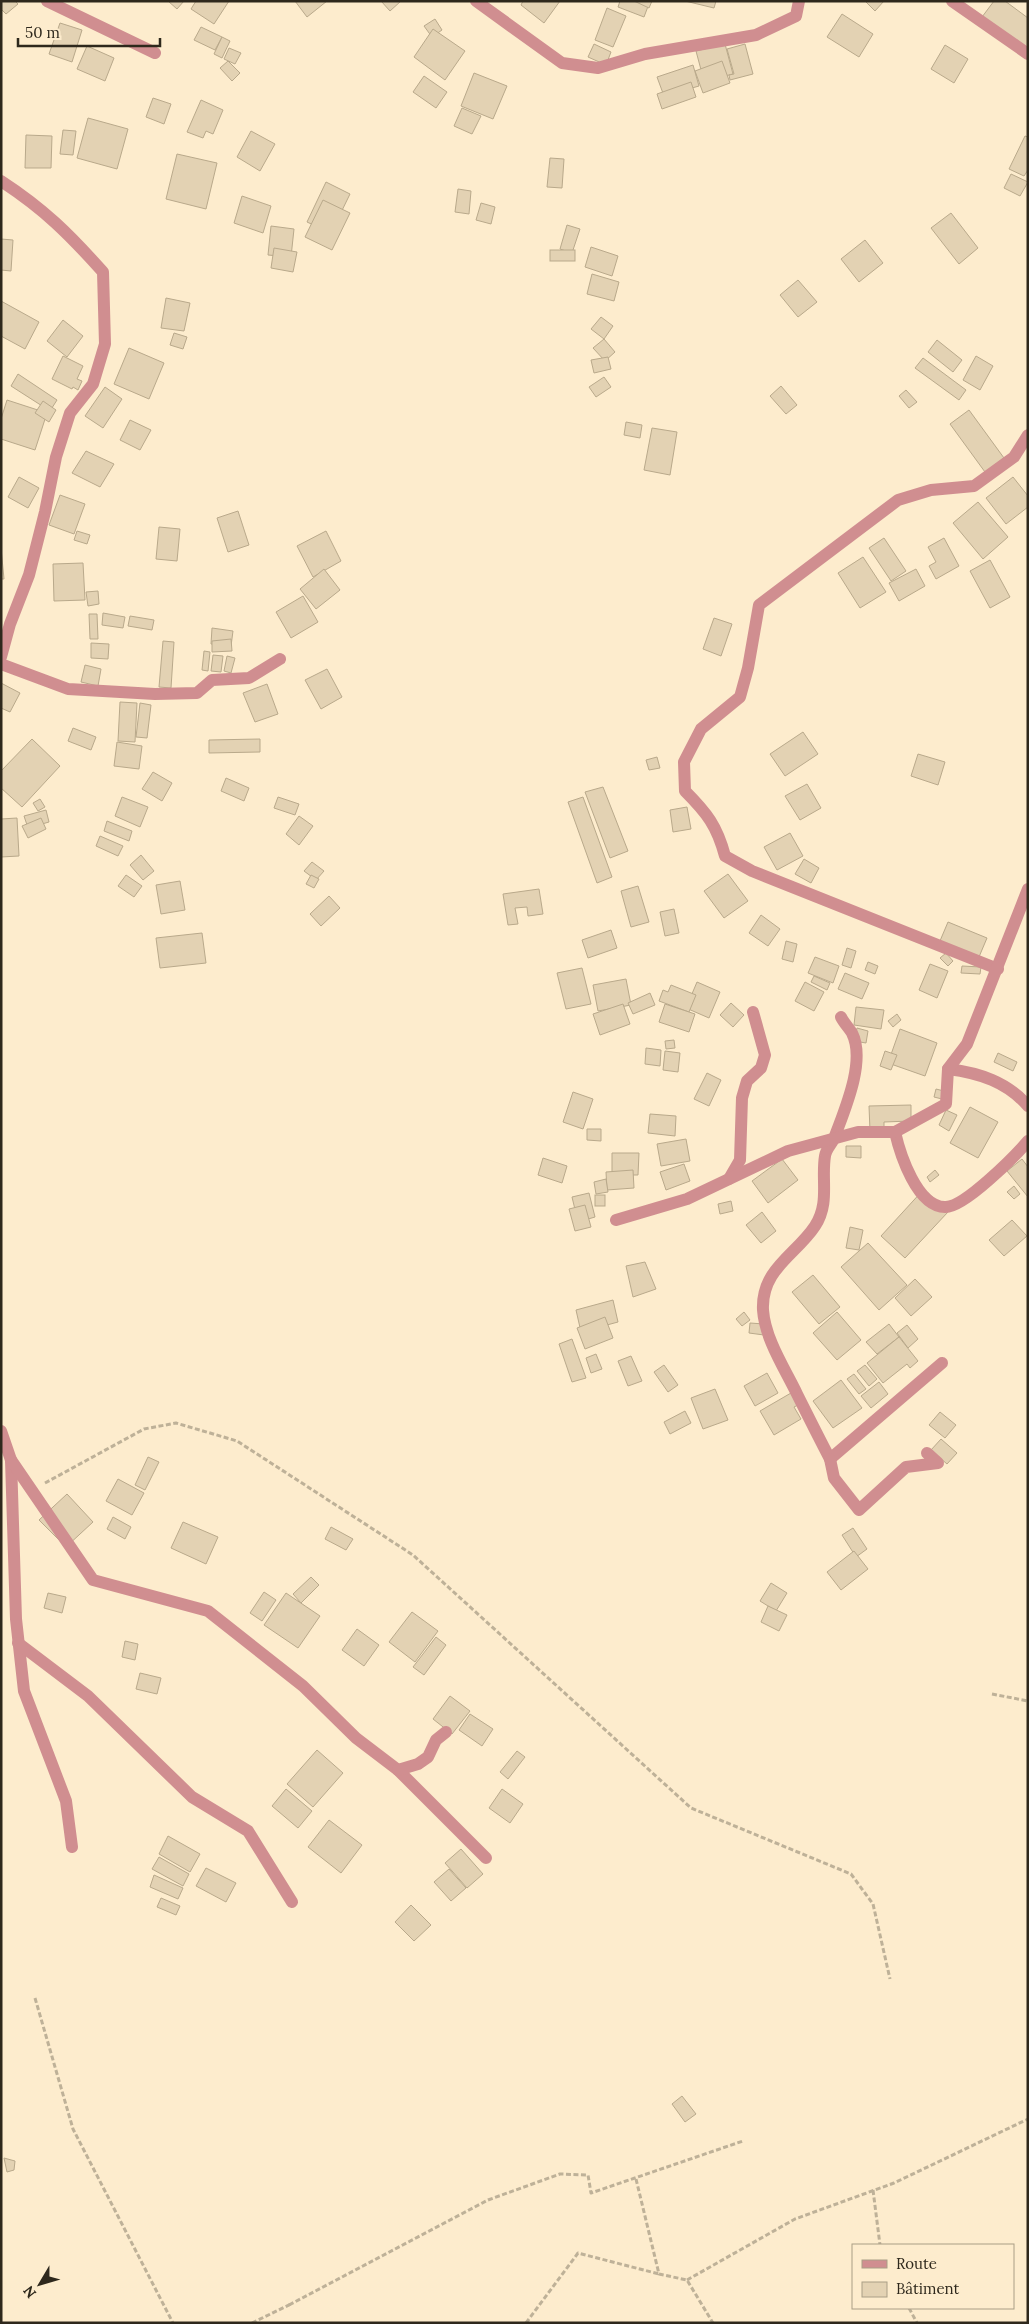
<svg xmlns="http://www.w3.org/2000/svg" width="1029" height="2324" font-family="Lora,serif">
<rect width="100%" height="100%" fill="#fdeccd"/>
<g fill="#e3d2b3" stroke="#b9a98b">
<polygon points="1,1 15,1 18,4 6,14 1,9"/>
<polygon points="168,1 184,1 177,9"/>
<polygon points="196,1 229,1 214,24 191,9"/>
<polygon points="295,1 327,1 307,17"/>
<polygon points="381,1 401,1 390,11"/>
<polygon points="523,1 560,1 544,23 521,5"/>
<polygon points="620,1 650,1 644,17 618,7"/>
<polygon points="634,1 652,1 649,8"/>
<polygon points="685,1 716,1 714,8"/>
<polygon points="865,1 884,1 875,11"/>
<polygon points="994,1 1005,1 1028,18 1028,51 982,17"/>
<polygon points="607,8 626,16 613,47 595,40"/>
<polygon points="842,14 873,34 859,57 827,37"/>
<polygon points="435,19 442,30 432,37 424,26"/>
<polygon points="60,23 82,30 72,62 49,54"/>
<polygon points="201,27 222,37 215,50 194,40"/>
<polygon points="433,29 465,51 445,80 414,57"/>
<polygon points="222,37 230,41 222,58 214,54"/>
<polygon points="594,44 611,52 606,65 588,57"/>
<polygon points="725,44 733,74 704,81 696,51"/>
<polygon points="745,44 753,74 730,80 729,75 734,74 727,49"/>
<polygon points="945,45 968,59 954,83 931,69"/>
<polygon points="87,46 114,58 105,81 77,69"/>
<polygon points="229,48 241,53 235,64 224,59"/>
<polygon points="228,61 240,73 232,81 220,68"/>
<polygon points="722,61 730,83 703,93 695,71"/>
<polygon points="693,65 699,86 664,96 657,77"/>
<polygon points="474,73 507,86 493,119 461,106"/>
<polygon points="424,76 447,92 436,108 413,92"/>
<polygon points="691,82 696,97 662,109 657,94"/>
<polygon points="153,98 171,104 164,124 146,117"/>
<polygon points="201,100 223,110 213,134 206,131 203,138 187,132"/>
<polygon points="462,108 481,116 472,134 454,126"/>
<polygon points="88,118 128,129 117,169 77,158"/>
<polygon points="63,130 76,131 73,155 60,154"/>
<polygon points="251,131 275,144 260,171 237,157"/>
<polygon points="26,135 52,136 51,168 25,168"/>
<polygon points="1025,136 1028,137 1028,170 1024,176 1009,169"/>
<polygon points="177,154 217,163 206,209 166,199"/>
<polygon points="550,158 564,159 562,188 547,187"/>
<polygon points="1011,174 1028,182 1020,196 1004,188"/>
<polygon points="326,182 350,194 331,233 307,222"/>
<polygon points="458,189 471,191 469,214 455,212"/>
<polygon points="242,196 271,206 263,233 234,223"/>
<polygon points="323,200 350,213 332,250 305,237"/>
<polygon points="481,203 495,207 491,224 476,220"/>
<polygon points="951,213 978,248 959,264 931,228"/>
<polygon points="567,225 580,229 572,253 560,249"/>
<polygon points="271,226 294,229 291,257 268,255"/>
<polygon points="1,239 13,240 11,271 1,270"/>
<polygon points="865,240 883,263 859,282 841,259"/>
<polygon points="591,247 618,256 612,276 585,267"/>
<polygon points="274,248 297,252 293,272 271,268"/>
<rect x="550" y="250" width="25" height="11"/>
<polygon points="592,274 619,282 614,301 587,294"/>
<polygon points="798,280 817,302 798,317 780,295"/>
<polygon points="166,298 190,303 184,331 161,328"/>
<polygon points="1,301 39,322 25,349 1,336"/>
<polygon points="601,317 613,326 604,339 591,329"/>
<polygon points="63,320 83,336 67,357 47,341"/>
<polygon points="174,333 187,337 183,349 170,345"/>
<polygon points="604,339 615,352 605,361 593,348"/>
<polygon points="937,340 962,360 953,372 928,352"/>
<polygon points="129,348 164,363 149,399 114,384"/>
<polygon points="63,356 83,366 77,379 82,381 78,390 73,387 72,389 52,379"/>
<polygon points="976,356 993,366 980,390 963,380"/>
<polygon points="608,357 611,369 594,373 591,360"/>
<polygon points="923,358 966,390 959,400 915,368"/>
<polygon points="18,374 57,400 50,411 11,386"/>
<polygon points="604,377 611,387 596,397 589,387"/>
<polygon points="781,386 797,405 786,414 770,396"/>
<polygon points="105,387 122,399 103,428 85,416"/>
<polygon points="906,390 917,402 909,408 899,396"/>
<polygon points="7,400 47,413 35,450 1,439 1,419"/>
<polygon points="43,401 56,410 49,422 35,413"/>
<polygon points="969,410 1004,458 985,472 950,424"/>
<polygon points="130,420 151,430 140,450 120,440"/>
<polygon points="626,422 642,425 640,438 624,435"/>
<polygon points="652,428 677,432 670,475 644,470"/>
<polygon points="86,451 114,464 100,487 72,473"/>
<polygon points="19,477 39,488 28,508 8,497"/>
<polygon points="1013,477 1028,496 1028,507 1006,524 986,498"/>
<polygon points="60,495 85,504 74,534 49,525"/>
<polygon points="978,502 1008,537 983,559 953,523"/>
<polygon points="238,511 249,545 228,552 217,518"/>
<polygon points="159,527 180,529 177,561 156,559"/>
<polygon points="77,531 90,535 87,544 74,540"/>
<polygon points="326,531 341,561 313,577 297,546"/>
<polygon points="884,538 906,571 891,581 869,548"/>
<polygon points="944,538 959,566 936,579 929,566 936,562 928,547"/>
<polygon points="1,548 4,579 1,579"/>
<polygon points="863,557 886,592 860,608 838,573"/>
<polygon points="990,560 1010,597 990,608 970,571"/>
<polygon points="83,563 85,600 54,601 53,564"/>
<polygon points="324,569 340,590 316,609 300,589"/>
<polygon points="916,569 925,586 899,601 889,583"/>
<polygon points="98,591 99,604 88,606 86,592"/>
<polygon points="303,596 318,622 291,638 276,612"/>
<polygon points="103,613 125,617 123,628 102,625"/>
<polygon points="89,614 97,614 98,639 90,639"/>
<polygon points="130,616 154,620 152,630 128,626"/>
<polygon points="714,618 732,624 721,656 703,649"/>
<polygon points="212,628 233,631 231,646 211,644"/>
<polygon points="231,639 232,651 212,652 212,641"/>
<polygon points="163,641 174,642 171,688 159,687"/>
<polygon points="91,643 109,644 108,659 91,658"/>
<polygon points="204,651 210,652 208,671 202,670"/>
<polygon points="213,655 223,656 221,672 211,671"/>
<polygon points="227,656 235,658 231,673 224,671"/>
<polygon points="85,665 101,669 98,686 81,682"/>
<polygon points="327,669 342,697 321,709 305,680"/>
<polygon points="1,683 20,693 10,712 1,708"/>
<polygon points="267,684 278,714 255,722 243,693"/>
<polygon points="120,702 137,703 135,742 118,741"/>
<polygon points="140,703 151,705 147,738 136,737"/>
<polygon points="73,728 96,737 91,750 68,741"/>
<polygon points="803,732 818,754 785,776 770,754"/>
<polygon points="32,739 60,766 22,807 1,788 1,771"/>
<polygon points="260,739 260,752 209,753 209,740"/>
<polygon points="117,742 142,746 139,769 114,766"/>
<polygon points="918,754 945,762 938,785 911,776"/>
<polygon points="657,757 660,768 649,770 646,760"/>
<polygon points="153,772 172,783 162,801 142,789"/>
<polygon points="226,778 249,788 244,801 221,791"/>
<polygon points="807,784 821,808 800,820 785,796"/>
<polygon points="603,787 628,851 610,858 585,792"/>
<polygon points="122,797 148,807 140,827 115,816"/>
<polygon points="278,797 299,804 295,815 274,808"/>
<polygon points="583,797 612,877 597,883 568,802"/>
<polygon points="40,799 45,807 38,811 33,803"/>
<polygon points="687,807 691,829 673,832 670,810"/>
<polygon points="46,810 49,822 28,828 24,816"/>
<polygon points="299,816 313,826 299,845 286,834"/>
<polygon points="17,818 19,856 1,857 1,819"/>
<polygon points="41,818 46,829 28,838 22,826"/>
<polygon points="107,821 132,831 129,841 104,831"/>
<polygon points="790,833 803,856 777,870 764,847"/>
<polygon points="100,836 123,846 118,856 96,846"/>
<polygon points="141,855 154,871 143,880 130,865"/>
<polygon points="804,859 819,868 811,883 795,874"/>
<polygon points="312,862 324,871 316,880 304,871"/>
<polygon points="728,874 748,901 724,918 704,891"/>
<polygon points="126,875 142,886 134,897 118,886"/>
<polygon points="311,875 319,879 314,888 306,884"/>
<polygon points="180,881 185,910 161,914 156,885"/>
<polygon points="638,886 649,922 631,927 621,891"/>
<polygon points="539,889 543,914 528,916 527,907 515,908 518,924 508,925 503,894"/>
<polygon points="329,896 340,908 321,926 310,914"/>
<polygon points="674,909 679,933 665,936 660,912"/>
<polygon points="761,915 780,929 768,946 749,933"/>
<polygon points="948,922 987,938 976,964 937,948"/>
<polygon points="611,930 617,948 588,958 582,940"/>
<polygon points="202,933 206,963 160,968 156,938"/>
<polygon points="786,941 797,944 793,962 782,959"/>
<polygon points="847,948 856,951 851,968 842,965"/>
<polygon points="946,953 953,961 948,966 940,958"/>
<polygon points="815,957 839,966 833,983 808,973"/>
<polygon points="868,962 878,966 875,974 865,970"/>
<polygon points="930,964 948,971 937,998 919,990"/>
<polygon points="962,966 981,967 980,974 961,973"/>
<polygon points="582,968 591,1004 566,1009 557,973"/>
<polygon points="845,973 869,983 862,999 838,989"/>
<polygon points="814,976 830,983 827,990 811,982"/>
<polygon points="626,979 631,1005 598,1011 593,985"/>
<polygon points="697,982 720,992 709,1018 686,1008"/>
<polygon points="805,982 824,992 814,1011 795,1001"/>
<polygon points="671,985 696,995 689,1012 659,1001 663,990 668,992"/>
<polygon points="650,993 655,1005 633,1014 628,1003"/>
<polygon points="731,1003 744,1015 733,1027 720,1015"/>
<polygon points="623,1004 630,1024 600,1035 593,1014"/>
<polygon points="665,1004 695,1014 689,1032 659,1022"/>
<polygon points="856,1007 884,1010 881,1029 854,1025"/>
<polygon points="897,1014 901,1020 893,1027 888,1021"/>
<polygon points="857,1028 868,1031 866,1043 854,1041"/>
<polygon points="900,1029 937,1043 925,1076 888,1063"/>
<polygon points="674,1040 675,1048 666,1049 665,1041"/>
<polygon points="646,1048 661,1050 660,1066 645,1064"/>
<polygon points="665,1051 680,1053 678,1072 663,1070"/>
<polygon points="885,1051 897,1055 891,1070 880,1066"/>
<polygon points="998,1053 1017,1062 1013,1071 994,1062"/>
<polygon points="707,1073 721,1080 709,1106 694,1099"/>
<polygon points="936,1089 944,1091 942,1099 934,1097"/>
<polygon points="573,1092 593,1099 583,1129 563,1122"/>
<polygon points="911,1105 911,1121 884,1122 884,1130 870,1131 869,1106"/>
<polygon points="970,1107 998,1122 978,1158 950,1143"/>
<polygon points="946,1110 957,1115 949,1131 939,1125"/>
<polygon points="650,1114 676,1116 675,1136 648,1133"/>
<polygon points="587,1129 601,1129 601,1141 587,1140"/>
<polygon points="686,1139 690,1161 661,1166 657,1144"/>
<polygon points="846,1146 861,1146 861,1158 846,1157"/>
<polygon points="612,1153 639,1153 638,1175 612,1175"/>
<polygon points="543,1158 567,1166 562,1183 538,1175"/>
<polygon points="782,1159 798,1180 768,1203 752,1181"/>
<polygon points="1022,1159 1028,1167 1028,1197 1007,1171"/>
<polygon points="684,1164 690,1181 666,1190 660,1172"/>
<polygon points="633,1170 634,1188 607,1190 606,1172"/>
<polygon points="935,1170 939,1175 930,1182 927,1177"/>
<polygon points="606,1179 608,1192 596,1194 594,1182"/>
<polygon points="1014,1186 1020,1194 1014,1199 1007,1192"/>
<polygon points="924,1189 948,1212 905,1258 881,1236"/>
<polygon points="589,1193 595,1217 578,1222 572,1197"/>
<rect x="595" y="1195" width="10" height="11"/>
<polygon points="731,1201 733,1211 720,1214 718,1204"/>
<polygon points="585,1205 591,1227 575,1231 569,1209"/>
<polygon points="762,1212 776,1231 761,1243 746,1225"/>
<polygon points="1012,1220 1027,1236 1004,1256 989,1240"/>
<polygon points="850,1227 863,1230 859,1250 846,1248"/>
<polygon points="868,1243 907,1285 879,1310 841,1267"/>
<polygon points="645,1262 656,1289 633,1297 626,1266"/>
<polygon points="813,1275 840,1307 819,1324 792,1292"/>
<polygon points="915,1279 932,1297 911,1316 895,1298"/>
<polygon points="613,1300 618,1322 581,1332 576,1310"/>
<polygon points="744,1312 750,1320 742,1326 736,1319"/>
<polygon points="837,1312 861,1340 837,1360 813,1333"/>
<polygon points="605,1317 613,1338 585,1349 577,1328"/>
<polygon points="750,1323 764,1324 764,1335 749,1333"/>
<polygon points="889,1324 899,1337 877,1354 866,1342"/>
<polygon points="907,1325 918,1339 908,1348 897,1333"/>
<polygon points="899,1337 918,1361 910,1368 907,1364 883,1383 867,1363"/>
<polygon points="572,1339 586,1378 572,1382 559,1344"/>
<polygon points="596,1354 602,1369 591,1373 586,1358"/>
<polygon points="631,1356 642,1381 628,1386 618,1361"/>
<polygon points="664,1365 678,1385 668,1392 654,1372"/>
<polygon points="865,1365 877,1379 869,1386 857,1371"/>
<polygon points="767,1373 778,1393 755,1406 744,1386"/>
<polygon points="854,1374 866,1389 859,1394 847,1379"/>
<polygon points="841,1380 862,1408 833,1428 813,1401"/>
<polygon points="879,1382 888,1394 871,1408 861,1396"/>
<polygon points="715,1389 728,1420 703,1429 691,1398"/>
<polygon points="791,1393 798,1405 794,1407 801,1419 774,1435 760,1411"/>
<polygon points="685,1411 691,1423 670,1434 664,1422"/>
<polygon points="940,1412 956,1425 945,1438 929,1425"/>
<polygon points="941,1439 957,1453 947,1464 931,1450"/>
<polygon points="148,1457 159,1462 145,1490 135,1485"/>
<polygon points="118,1479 144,1493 132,1515 106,1501"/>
<polygon points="67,1494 93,1522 66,1547 39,1520"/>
<polygon points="113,1517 131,1527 125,1539 107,1529"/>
<polygon points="183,1522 218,1537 206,1564 171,1548"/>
<polygon points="331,1527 353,1539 346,1550 325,1539"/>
<polygon points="853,1528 867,1549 856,1557 842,1535"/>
<polygon points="854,1551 868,1569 841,1590 827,1572"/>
<polygon points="311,1577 319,1585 301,1603 293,1594"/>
<polygon points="771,1583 787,1593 776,1611 760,1601"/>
<polygon points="264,1592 276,1600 262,1621 250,1613"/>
<polygon points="48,1593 66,1597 62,1613 44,1608"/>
<polygon points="286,1593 320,1616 298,1648 264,1625"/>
<polygon points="768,1606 787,1615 779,1631 761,1622"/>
<polygon points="412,1612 438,1631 415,1662 389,1642"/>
<polygon points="357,1629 379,1645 364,1666 342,1650"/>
<polygon points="436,1637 446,1645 424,1675 413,1667"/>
<polygon points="125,1641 138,1644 135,1660 122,1657"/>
<polygon points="140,1673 161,1678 157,1694 136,1689"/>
<polygon points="450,1696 470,1711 452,1734 433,1719"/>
<polygon points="470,1714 493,1729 482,1746 459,1730"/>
<polygon points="317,1750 343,1773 313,1807 287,1784"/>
<polygon points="517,1751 525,1757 508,1779 500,1772"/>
<polygon points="286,1789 312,1811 298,1828 272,1806"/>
<polygon points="502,1789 523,1804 510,1823 489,1808"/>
<polygon points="329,1820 362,1845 341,1873 308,1847"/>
<polygon points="168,1836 200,1854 190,1872 159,1854"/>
<polygon points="461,1849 483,1874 467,1888 445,1863"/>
<polygon points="159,1857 189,1874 183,1886 152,1869"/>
<polygon points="206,1868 236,1883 226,1902 196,1886"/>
<polygon points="449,1869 466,1888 451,1901 434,1882"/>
<polygon points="154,1875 183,1888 178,1899 150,1887"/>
<polygon points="161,1898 180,1906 176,1915 157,1907"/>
<polygon points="411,1905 431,1925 414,1941 395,1922"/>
<polygon points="682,2096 696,2114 685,2122 672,2104"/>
<polygon points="4,2158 15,2161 14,2170 7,2172"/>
</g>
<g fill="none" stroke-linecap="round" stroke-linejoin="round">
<g stroke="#beb198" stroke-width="3" stroke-dasharray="5 2.5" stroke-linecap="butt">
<polyline points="45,1483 144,1429 176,1423 237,1441 413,1555 691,1808 851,1874 873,1904 890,1979"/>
<polyline points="992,1694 1028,1701"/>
<polyline points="35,1998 73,2129 173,2323"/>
<polyline points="636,2179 659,2274 687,2280 713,2323"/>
<polyline points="873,2190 880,2245"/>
<polyline points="687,2280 795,2219 894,2183 1028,2119"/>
<polyline points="289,2305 488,2200 560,2174 588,2175 591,2193 743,2141"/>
<polyline points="909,2308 917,2323"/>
<polyline points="252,2323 291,2304"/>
<polyline points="526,2323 578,2253 659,2274"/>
</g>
<g stroke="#d08e90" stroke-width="12">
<polyline points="47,1 155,53"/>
<polyline points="476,1 562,63 598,68 645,54 756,35 796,16 799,1"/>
<polyline points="952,1 1028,54"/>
<path d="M 1,181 C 44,209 69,234 103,272 L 105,344 L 93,384 L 70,413 L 56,457 L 45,512 L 29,575 L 10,624 L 1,657"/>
<polyline points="1,664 68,689 155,694 197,693 212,680 249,678 280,659"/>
<path d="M 998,969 L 752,871 L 725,856 C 717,826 707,813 685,791 L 684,762 L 701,729 L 740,697 L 748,668 L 759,605 L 898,500 L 931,490 L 974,486 L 1014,457 L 1028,435"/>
<path d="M 841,1017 C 844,1023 849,1028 852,1033 C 866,1061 845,1109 835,1136 C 833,1143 826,1148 825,1156 C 821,1180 830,1203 815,1226 C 796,1255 761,1269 763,1310 C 765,1339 785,1369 797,1394 C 808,1416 819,1438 830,1459 L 942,1363"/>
<path d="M 948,1069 C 980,1073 1007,1082 1028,1106"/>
<path d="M 895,1132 C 900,1154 917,1207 945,1207 C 964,1208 1015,1156 1028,1141"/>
<polyline points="729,1179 740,1160 742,1098 747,1081 761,1068 765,1055 753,1012"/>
<polyline points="616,1220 687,1199 788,1151 858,1132 895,1132 946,1104 948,1069 967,1044 1028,889"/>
<polyline points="1,1431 11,1460 16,1619 24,1691 66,1801 72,1847"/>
<polyline points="830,1459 834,1478 859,1510 906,1467 938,1463 927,1453"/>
<polyline points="11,1460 93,1580 208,1611 303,1686 356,1738 398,1770 486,1858"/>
<polyline points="18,1643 88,1696 192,1797 248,1831 292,1902"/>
<polyline points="398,1770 418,1764 428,1757 436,1740 446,1732"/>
</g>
</g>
<rect width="1029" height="2324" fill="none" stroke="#2e281c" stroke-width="5"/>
<rect x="852" y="2244" width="162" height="65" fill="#fdeccd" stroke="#aa9e86"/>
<rect x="862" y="2260" width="25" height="8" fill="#d08e90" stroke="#aa9e86"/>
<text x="896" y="2269" font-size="15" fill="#2e281c">Route</text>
<rect x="862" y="2282" width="25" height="15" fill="#e3d2b3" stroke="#aa9e86"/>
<text x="896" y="2294" font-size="15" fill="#2e281c">Bâtiment</text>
<g transform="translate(40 2284) rotate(232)" stroke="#fdeccd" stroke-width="4" paint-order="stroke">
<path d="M0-4L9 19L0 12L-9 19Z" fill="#2e281c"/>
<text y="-8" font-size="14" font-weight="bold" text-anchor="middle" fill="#2e281c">N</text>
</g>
<path d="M18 38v8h142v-8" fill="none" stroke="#2e281c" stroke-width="2.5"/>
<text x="25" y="38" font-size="15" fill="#2e281c" stroke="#fdeccd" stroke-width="4" paint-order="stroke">50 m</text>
</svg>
